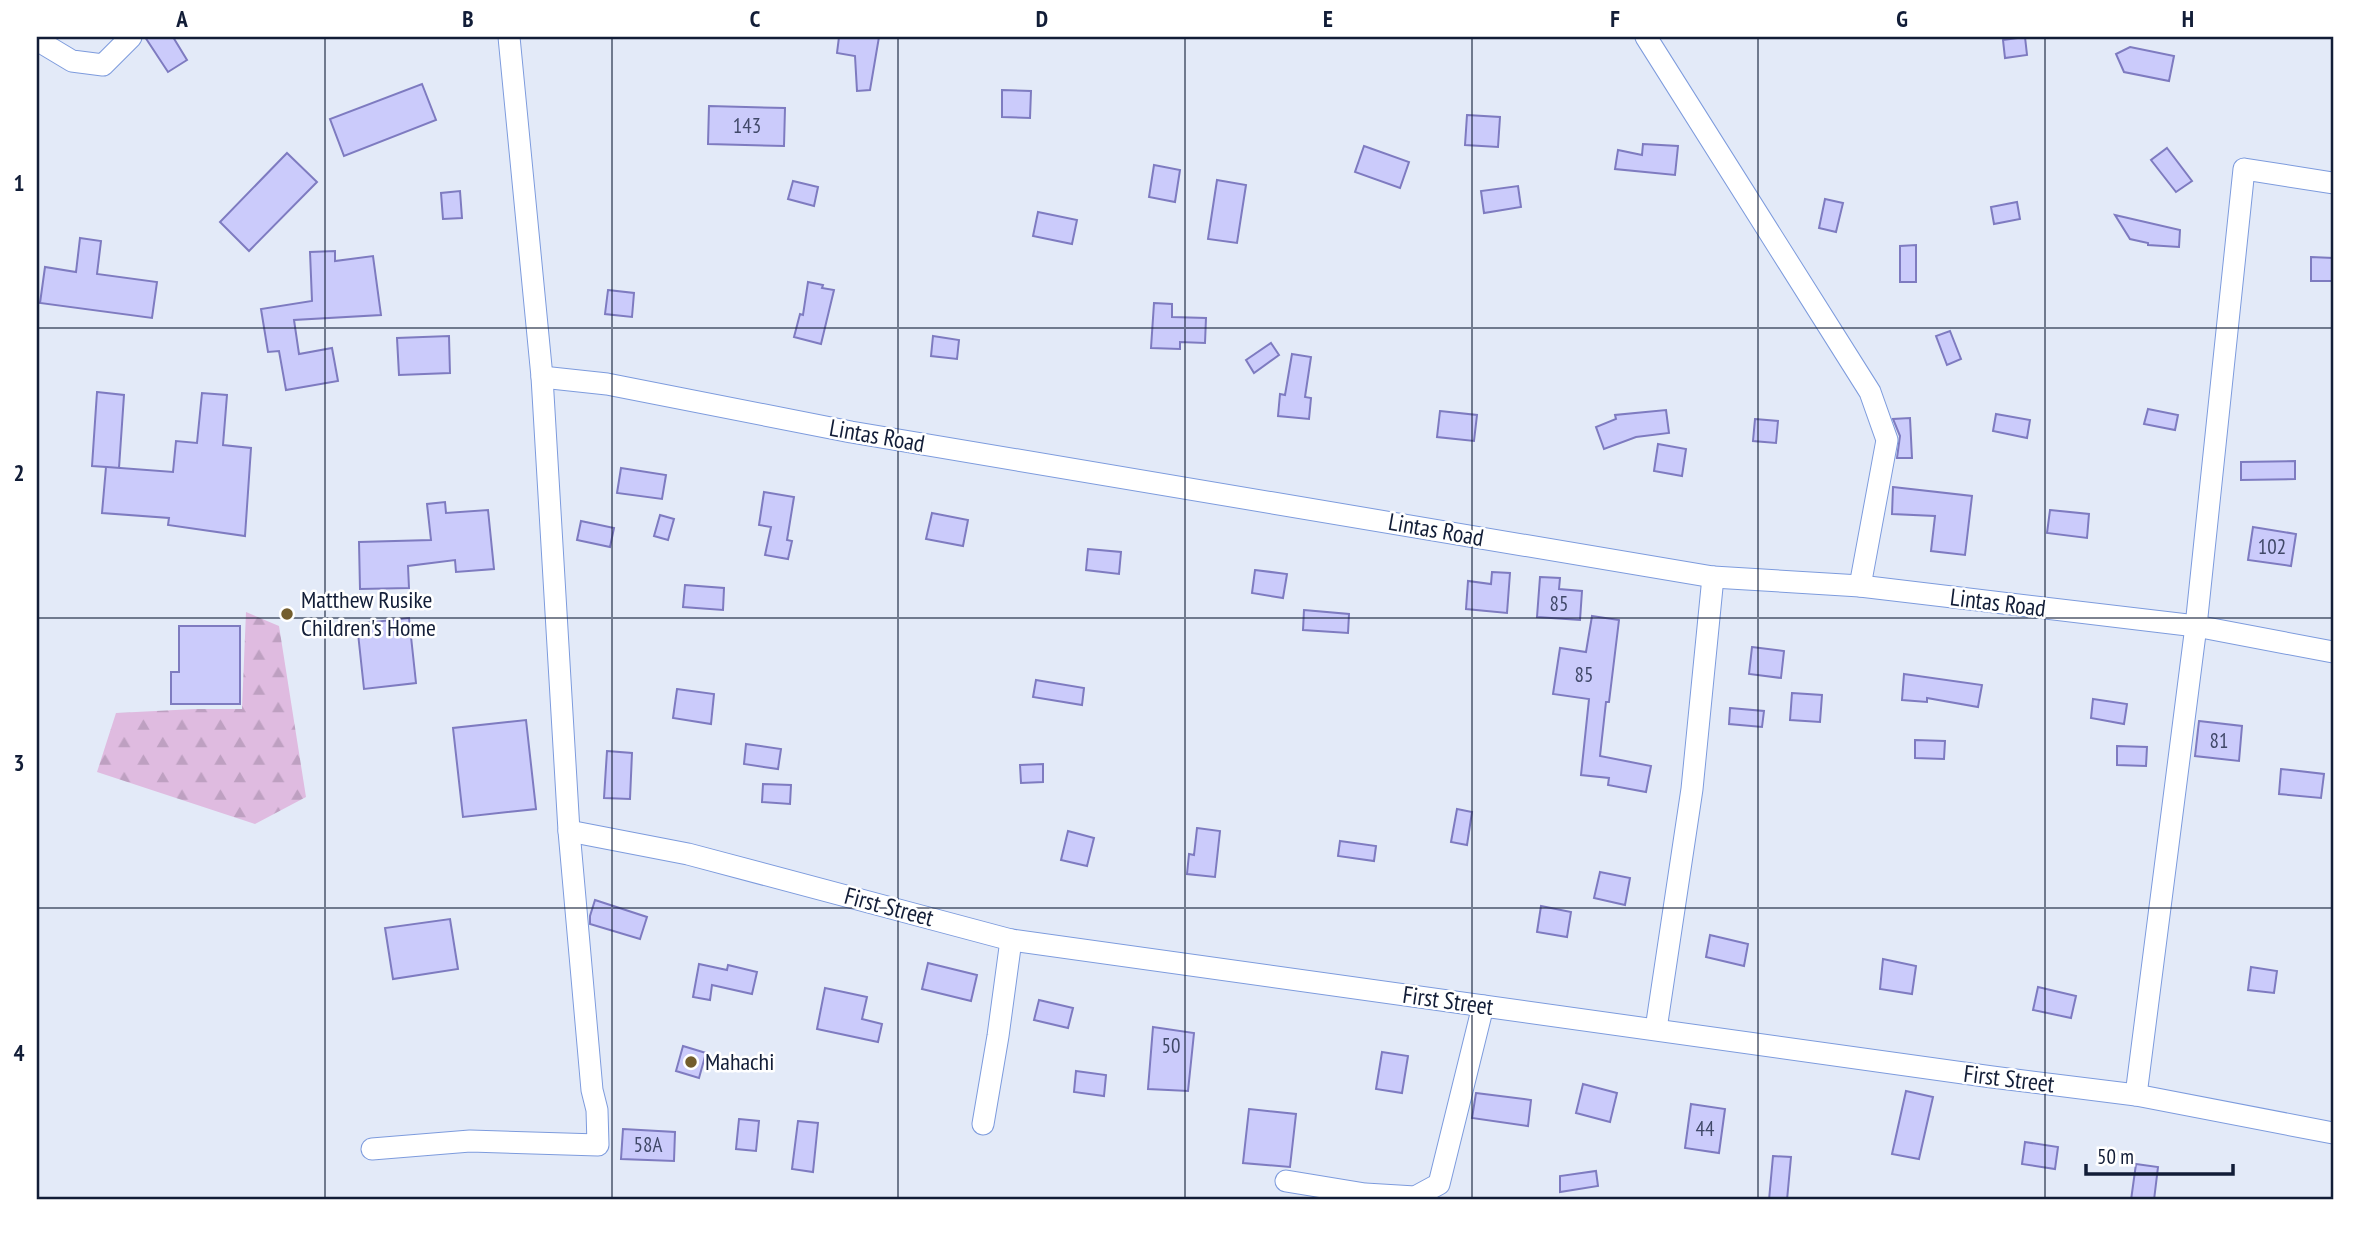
<svg xmlns="http://www.w3.org/2000/svg" width="2370" height="1237" font-family="'PT Sans Narrow',sans-serif">
<defs>
<pattern id="forest-firs" width="22" height="20" patternUnits="userSpaceOnUse" patternTransform="scale(1.75)"><rect width="22" height="20" fill="#dfbbe0"/><path d="M5 1l3.5 6h-7zM16 11l3.5 6h-7z" fill="#bea0c1"/></pattern>
</defs>
<rect width="100%" height="100%" fill="#e3eaf8"/>
<polygon fill="url(#forest-firs)" points="246,612 279,626 306,797 255,824 97,772 116,713 195,709 242,709"/>
<g fill="#cbcbfb" stroke="#7e7bc0" stroke-width="2">
<polygon points="145,37 173,37 187,60 168,72"/>
<polygon points="839,37 879,37 870,90 857,91 855,56 837,53"/>
<polygon points="2025,37 2027,55 2005,58 2003,40"/>
<polygon points="2130,47 2174,56 2169,81 2124,72 2116,54"/>
<polygon points="422,84 436,120 344,156 330,119"/>
<polygon points="1002,90 1031,91 1030,118 1002,117"/>
<polygon points="709,106 785,108 784,146 708,144"/>
<polygon points="1467,115 1500,117 1498,147 1465,145"/>
<polygon points="1643,144 1678,146 1675,175 1615,169 1618,150 1642,155"/>
<polygon points="1364,146 1409,162 1400,188 1355,172"/>
<polygon points="2167,148 2192,181 2176,192 2151,160"/>
<polygon points="287,153 317,182 249,251 220,222"/>
<polygon points="1154,165 1180,170 1175,202 1149,197"/>
<polygon points="1217,180 1246,185 1237,243 1208,239"/>
<polygon points="793,181 818,187 814,206 788,199"/>
<polygon points="1518,186 1521,207 1484,213 1481,191"/>
<polygon points="460,191 462,218 443,219 441,193"/>
<polygon points="1825,199 1843,203 1836,232 1819,228"/>
<polygon points="2017,202 2020,219 1994,224 1991,207"/>
<polygon points="1038,212 1077,220 1072,244 1033,236"/>
<polygon points="2115,215 2180,230 2179,247 2148,245 2148,243 2130,239"/>
<polygon points="80,238 101,241 97,274 157,282 152,318 40,303 45,267 76,272"/>
<polygon points="1916,245 1916,282 1900,282 1900,246"/>
<polygon points="335,251 335,261 373,256 381,315 294,320 299,354 332,348 338,381 286,390 279,351 268,352 261,309 312,301 310,252"/>
<polygon points="2311,257 2333,258 2333,281 2311,281"/>
<polygon points="808,282 823,285 822,288 834,290 821,344 794,337 800,314 803,315"/>
<polygon points="608,290 634,293 632,317 605,314"/>
<polygon points="1154,303 1172,304 1172,317 1206,318 1205,343 1180,342 1180,349 1151,348"/>
<polygon points="1950,331 1961,359 1947,365 1936,336"/>
<polygon points="449,336 450,373 399,375 397,338"/>
<polygon points="933,336 959,340 957,359 931,356"/>
<polygon points="1271,343 1279,355 1254,373 1246,360"/>
<polygon points="1292,354 1311,357 1305,397 1311,398 1309,419 1278,416 1280,394 1285,395"/>
<polygon points="97,392 124,395 119,468 107,467 173,472 176,441 197,443 202,393 227,395 223,445 251,448 245,536 168,525 169,518 102,513 106,467 92,466"/>
<polygon points="2148,409 2178,415 2175,430 2144,424"/>
<polygon points="1666,410 1669,433 1636,437 1604,449 1596,427 1616,419 1615,415"/>
<polygon points="1440,411 1477,415 1474,441 1437,437"/>
<polygon points="1996,414 2030,420 2027,438 1993,431"/>
<polygon points="1910,418 1912,458 1897,458 1900,436 1893,419"/>
<polygon points="1755,419 1778,421 1776,443 1753,441"/>
<polygon points="1658,444 1686,449 1682,476 1654,471"/>
<polygon points="2295,461 2295,479 2241,480 2241,462"/>
<polygon points="621,468 666,475 662,499 617,493"/>
<polygon points="1893,487 1972,496 1965,555 1931,551 1935,516 1892,514"/>
<polygon points="764,492 794,497 787,540 792,541 788,559 765,555 771,527 759,525"/>
<polygon points="445,502 446,513 488,510 494,569 456,572 455,560 408,566 409,588 360,589 359,542 431,540 427,504"/>
<polygon points="2050,510 2089,514 2087,538 2047,533"/>
<polygon points="932,513 968,520 963,546 926,539"/>
<polygon points="660,515 674,519 668,540 654,536"/>
<polygon points="581,521 614,528 610,547 577,540"/>
<polygon points="2253,527 2296,534 2291,566 2248,560"/>
<polygon points="1088,549 1121,552 1119,574 1086,570"/>
<polygon points="1255,570 1287,574 1283,598 1252,593"/>
<polygon points="1492,572 1510,573 1507,613 1466,609 1468,581 1491,584"/>
<polygon points="1540,577 1560,578 1559,589 1582,591 1580,620 1537,617"/>
<polygon points="685,585 724,588 723,610 683,607"/>
<polygon points="1304,610 1349,614 1348,633 1303,630"/>
<polygon points="1592,616 1619,620 1609,702 1606,702 1600,756 1651,766 1646,792 1608,785 1609,778 1581,775 1589,699 1553,694 1560,648 1586,652"/>
<polygon points="409,618 416,683 364,689 357,624"/>
<polygon points="179,626 240,626 240,704 171,704 171,672 179,672"/>
<polygon points="1752,647 1784,651 1781,678 1749,674"/>
<polygon points="1904,674 1982,685 1978,707 1927,698 1927,702 1902,700"/>
<polygon points="1036,680 1084,688 1082,705 1033,697"/>
<polygon points="677,689 714,694 711,724 673,718"/>
<polygon points="1792,693 1822,695 1820,722 1790,720"/>
<polygon points="2093,699 2127,704 2124,724 2091,718"/>
<polygon points="1730,708 1764,711 1762,727 1729,724"/>
<polygon points="526,720 536,809 463,817 453,728"/>
<polygon points="2199,721 2242,726 2239,761 2195,756"/>
<polygon points="1915,740 1945,741 1944,759 1915,758"/>
<polygon points="746,744 781,749 778,769 744,764"/>
<polygon points="2117,746 2147,747 2146,766 2117,765"/>
<polygon points="607,751 632,753 630,799 604,798"/>
<polygon points="1043,764 1043,782 1021,783 1020,765"/>
<polygon points="2281,769 2324,774 2321,798 2279,794"/>
<polygon points="763,784 791,785 790,804 762,802"/>
<polygon points="1457,809 1472,812 1467,845 1451,842"/>
<polygon points="1197,828 1220,831 1215,877 1187,874 1189,854 1194,855"/>
<polygon points="1068,831 1094,838 1087,866 1061,860"/>
<polygon points="1340,841 1376,846 1374,861 1338,856"/>
<polygon points="1600,872 1630,878 1625,905 1594,898"/>
<polygon points="595,900 647,917 640,939 590,924 590,916"/>
<polygon points="1541,906 1571,912 1567,937 1537,932"/>
<polygon points="450,919 458,969 393,979 385,928"/>
<polygon points="1710,935 1748,944 1744,966 1706,957"/>
<polygon points="1883,959 1916,966 1912,994 1880,989"/>
<polygon points="928,963 977,975 971,1001 922,989"/>
<polygon points="699,964 727,970 728,965 757,972 752,994 712,985 710,1000 693,997"/>
<polygon points="2251,967 2277,971 2274,993 2248,990"/>
<polygon points="2038,987 2076,996 2071,1018 2033,1010"/>
<polygon points="825,988 867,997 862,1019 882,1024 878,1042 817,1029"/>
<polygon points="1039,1000 1073,1008 1068,1028 1034,1020"/>
<polygon points="1153,1027 1194,1033 1188,1091 1148,1089"/>
<polygon points="683,1046 706,1053 699,1078 676,1071"/>
<polygon points="1382,1052 1408,1056 1402,1093 1376,1089"/>
<polygon points="1076,1071 1106,1075 1104,1096 1074,1092"/>
<polygon points="1583,1084 1617,1093 1610,1122 1576,1113"/>
<polygon points="1906,1091 1933,1097 1919,1159 1892,1154"/>
<polygon points="1476,1093 1531,1100 1528,1126 1472,1118"/>
<polygon points="1691,1104 1725,1109 1719,1153 1685,1148"/>
<polygon points="1249,1109 1296,1114 1290,1167 1243,1163"/>
<polygon points="739,1119 759,1121 756,1151 736,1149"/>
<polygon points="798,1121 818,1123 813,1172 792,1169"/>
<polygon points="623,1129 675,1132 674,1161 621,1159"/>
<polygon points="2025,1142 2058,1147 2055,1169 2022,1164"/>
<polygon points="1773,1156 1791,1157 1787,1200 1769,1200"/>
<polygon points="2136,1164 2158,1167 2154,1200 2131,1200"/>
<polygon points="1596,1171 1598,1186 1560,1192 1560,1176"/>
</g>
<g fill="none" stroke-linecap="round" stroke-linejoin="round">
<g stroke="#7d9bdd" stroke-width="23">
<g id="minor">
<polyline points="1646,37 1870,392 1887,440 1860,586"/>
<polyline points="37,40 72,61 103,65 131,37"/>
<polyline points="542,377 607,384 851,432 1713,577 1860,586 2196,626 2333,652"/>
<polyline points="569,831 688,854 1011,940 1992,1077 2136,1095 2333,1133"/>
<polyline points="1656,1029 1692,789 1713,577"/>
<polyline points="2136,1095 2196,626 2244,169 2333,183"/>
<polyline points="983,1124 998,1036 1011,940"/>
<polyline points="372,1149 470,1141 598,1145 597,1110 592,1090 569,831 542,377 509,37"/>
<polyline points="1286,1181 1365,1194 1415,1197 1439,1184 1483,1006"/>
</g>
</g>
<use href="#minor" stroke="#fff" stroke-width="21"/>
</g>
<path fill="none" stroke="#121d37" stroke-width="2" stroke-opacity="0.55" d="M 325,37 L 325,1200M 612,37 L 612,1200M 898,37 L 898,1200M 1185,37 L 1185,1200M 1472,37 L 1472,1200M 1758,37 L 1758,1200M 2045,37 L 2045,1200M 37,328 L 2333,328M 37,618 L 2333,618M 37,908 L 2333,908"/>
<g fill="#735d2d" stroke="#fff" stroke-width="2.5">
<circle cx="287" cy="614" r="7"/>
<circle cx="691" cy="1062" r="7"/>
</g>
<g text-anchor="middle" stroke-width="5" stroke-linejoin="round" paint-order="stroke">
<g font-size="21" fill="#404868">
<text x="747" y="133">143</text>
<text x="2272" y="554">102</text>
<text x="1559" y="611">85</text>
<text x="1584" y="682">85</text>
<text x="2219" y="748">81</text>
<text x="1171" y="1053">50</text>
<text x="1705" y="1136">44</text>
<text x="648" y="1152">58A</text>
</g>
<g font-size="24" fill="#121d37" stroke="#fff">
<text transform="translate(877 436) rotate(10)" y="8">Lintas Road</text>
<text transform="translate(1436 530) rotate(10)" y="8">Lintas Road</text>
<text transform="translate(1998 603) rotate(7)" y="8">Lintas Road</text>
<text transform="translate(889 907) rotate(15)" y="8">First Street</text>
<text transform="translate(1448 1001) rotate(8)" y="8">First Street</text>
<text transform="translate(2009 1079) rotate(7)" y="8">First Street</text>
</g>
<g font-size="24" fill="#121d37" stroke="#fff" text-anchor="start">
<text x="301" y="608">Matthew Rusike<tspan x="301" dy="28">Children's Home</tspan></text>
<text x="705" y="1070">Mahachi</text>
</g>
</g>
<rect width="2370" height="1237" fill="none" stroke="#ffffff" stroke-width="77"/>
<path d="M2086 1164v10h147v-10" fill="none" stroke="#121d37" stroke-width="3.5"/>
<text x="2097" y="1164" font-size="21" fill="#121d37" stroke="#ffffff" stroke-width="5" paint-order="stroke">50 m</text>
<rect x="38" y="38" width="2294" height="1160" fill="none" stroke="#121d37" stroke-width="2.5"/>
<g font-size="23" text-anchor="middle" font-weight="bold" fill="#121d37">
<text x="182" y="27">A</text>
<text x="468" y="27">B</text>
<text x="755" y="27">C</text>
<text x="1042" y="27">D</text>
<text x="1328" y="27">E</text>
<text x="1615" y="27">F</text>
<text x="1902" y="27">G</text>
<text x="2188" y="27">H</text>
<text x="19" y="191">1</text>
<text x="19" y="481">2</text>
<text x="19" y="771">3</text>
<text x="19" y="1061">4</text>
</g>
</svg>
